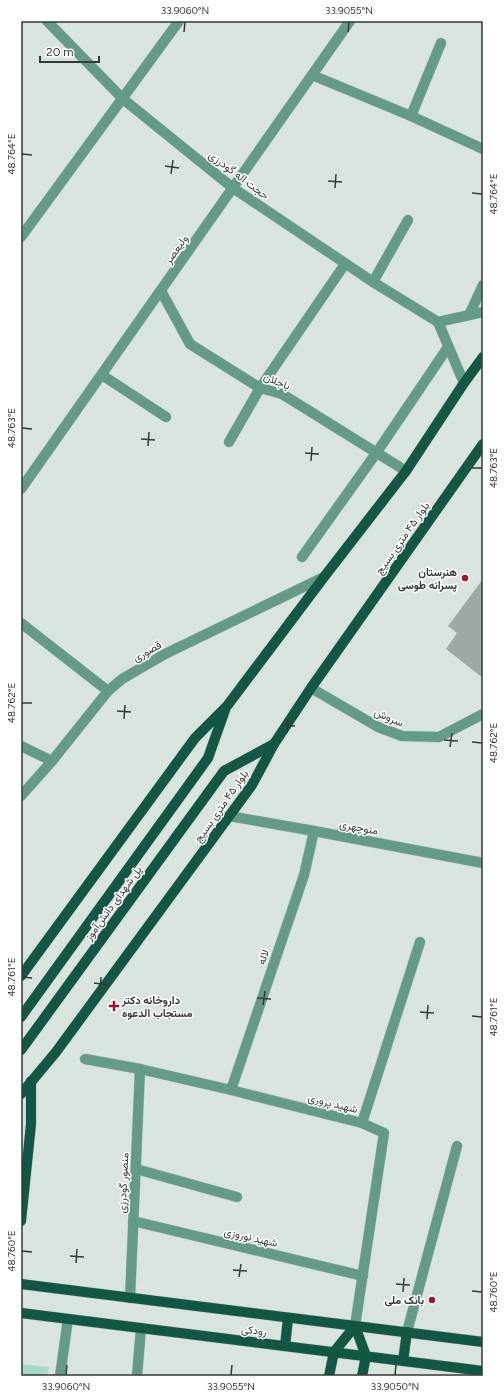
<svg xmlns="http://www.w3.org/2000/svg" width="504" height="1397" font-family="Figtree,Vazirmatn,sans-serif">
<rect width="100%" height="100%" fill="#dae4df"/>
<polygon fill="#a4dbc6" points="21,1364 49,1367 47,1376 21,1376"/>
<polygon fill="#9ea8a4" points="483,579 483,678 446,649 457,633 448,626"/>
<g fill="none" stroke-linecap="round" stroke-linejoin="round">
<g stroke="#b9c2be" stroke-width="11">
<g id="minor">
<polyline points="47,21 123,99 233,188 373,282 438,322 483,312"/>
<polyline points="312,75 411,116 483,149"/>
<polyline points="411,116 441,43"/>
<polyline points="21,237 179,21"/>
<polyline points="373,282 408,220"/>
<polyline points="161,291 190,344 260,388 282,394 406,471"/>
<polyline points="469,315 483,285"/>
<polyline points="438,322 464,383"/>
<polyline points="102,375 166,417"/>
<polyline points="229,442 260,388 345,264"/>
<polyline points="21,489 350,21"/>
<polyline points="302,557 377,452 448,347"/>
<polyline points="21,623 108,691"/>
<polyline points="311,688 378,727 402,736 439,737 483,714"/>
<polyline points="21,746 52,761"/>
<polyline points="21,796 52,761 108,691 122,679 165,654 324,577"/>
<polyline points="229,816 314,831 483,863"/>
<polyline points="85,1059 140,1069 231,1090 362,1123 384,1133 355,1326"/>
<polyline points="231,1090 304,875 314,831"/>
<polyline points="362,1123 420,942"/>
<polyline points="136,1169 237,1197"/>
<polyline points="133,1221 363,1276"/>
<polyline points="130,1298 140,1069"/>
<polyline points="407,1332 457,1146"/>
<polyline points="60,1376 68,1319"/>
<polyline points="137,1376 141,1328"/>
</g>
</g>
<g stroke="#b9c2be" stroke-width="11">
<g id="major">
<polyline points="21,976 195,738 227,706 324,577 406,471 464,383 483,357"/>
<polyline points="21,1017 208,758 225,710"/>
<polyline points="21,1050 224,771 274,744"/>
<polyline points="21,1094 56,1052 252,785 274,744 311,688 483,444"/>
<polyline points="21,1221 31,1124 31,1081"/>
<polyline points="21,1284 483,1342"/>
<polyline points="21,1313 483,1371"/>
<polyline points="355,1326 366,1356 362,1376"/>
<polyline points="285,1346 288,1318"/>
<polyline points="403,1361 407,1332"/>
<polyline points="329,1376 334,1352 355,1326"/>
</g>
</g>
<use href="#minor" stroke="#649b86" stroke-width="10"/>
<use href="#major" stroke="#115743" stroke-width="10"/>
</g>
<path fill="none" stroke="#353938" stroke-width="1.5" d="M 184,32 L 185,22M 348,32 L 349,22M 22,154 L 32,155M 165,166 L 179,168M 171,174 L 173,160M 328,181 L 342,182M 335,188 L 336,174M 472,193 L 482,194M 22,428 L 32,429M 141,439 L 155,440M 148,446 L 149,432M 305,453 L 319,454M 311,461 L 312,447M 472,468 L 482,468M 22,703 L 32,703M 117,711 L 131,712M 124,719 L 125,705M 281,725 L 295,726M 287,733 L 288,719M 444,740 L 458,741M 472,742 L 482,743M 450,747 L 452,733M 22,977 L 32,978M 94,983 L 108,985M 100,991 L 101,977M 257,998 L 271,999M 263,1005 L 265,991M 420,1012 L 434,1013M 472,1016 L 482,1017M 427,1019 L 428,1005M 22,1251 L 32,1252M 70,1256 L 84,1257M 76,1263 L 77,1249M 233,1270 L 247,1271M 239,1277 L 241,1264M 396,1284 L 410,1285M 472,1291 L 482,1292M 403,1292 L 404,1278M 66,1375 L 67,1365M 231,1375 L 232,1365M 395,1375 L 396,1365"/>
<g fill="#a81130" stroke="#fff" stroke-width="1.5">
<circle cx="465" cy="578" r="4"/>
<path d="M112 1000h4v4h4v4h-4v4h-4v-4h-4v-4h4z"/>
<circle cx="432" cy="1300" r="4"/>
</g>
<g text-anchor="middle" stroke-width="3" stroke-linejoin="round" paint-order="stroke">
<g font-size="11" fill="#353938" stroke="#fff">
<text transform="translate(239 175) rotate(37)" y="4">حجت اله گودرزی</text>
<text transform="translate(176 249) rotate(-55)" y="4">ولیعصر</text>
<text transform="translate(277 381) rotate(23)" y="4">باجلان</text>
<text transform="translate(402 538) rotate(-55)" y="4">بلوار ۴۵ متری بسیج</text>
<text transform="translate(147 651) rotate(-29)" y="4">قصوری</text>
<text transform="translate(389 717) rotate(24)" y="4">سروش</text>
<text transform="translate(221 806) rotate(-55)" y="4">بلوار ۴۵ متری بسیج</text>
<text transform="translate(359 827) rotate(11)" y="4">منوچهری</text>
<text transform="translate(113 903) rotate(-54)" y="4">پل شهدای دانش‌آموز</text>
<text transform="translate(263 957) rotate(-71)" y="4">لاله</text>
<text transform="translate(333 1103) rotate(14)" y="4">شهید پروری</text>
<text transform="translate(123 1183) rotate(-87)" y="4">منصور گودرزی</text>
<text transform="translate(251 1237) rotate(13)" y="4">شهید نوروزی</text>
<text transform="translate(254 1330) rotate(7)" y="4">رودکی</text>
</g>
<g font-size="11" font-weight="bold" fill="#353938" stroke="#fff" text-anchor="end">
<text x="457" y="576">هنرستان<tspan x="457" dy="13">پسرانه طوسی</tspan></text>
<text x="122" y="1004" text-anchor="start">داروخانه دکتر<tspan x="122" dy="13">مستجاب الدعوه</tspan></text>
<text x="424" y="1304">بانک ملی</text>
</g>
</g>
<rect width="504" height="1397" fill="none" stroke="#ffffff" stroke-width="44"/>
<path d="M40 56v6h59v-6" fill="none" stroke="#353938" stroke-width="2"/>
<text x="46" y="56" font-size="12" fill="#353938" stroke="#ffffff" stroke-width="3" paint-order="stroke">20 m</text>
<rect x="22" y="22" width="460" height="1353" fill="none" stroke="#353938" stroke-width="1.5"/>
<g font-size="10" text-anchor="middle" fill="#353938">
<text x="185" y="14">33.9060°N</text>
<text x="349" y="14">33.9055°N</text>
<text transform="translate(11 154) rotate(-90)" y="4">48.764°E</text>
<text transform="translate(493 194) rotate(-90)" y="4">48.764°E</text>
<text transform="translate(11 428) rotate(-90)" y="4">48.763°E</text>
<text transform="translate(493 468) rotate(-90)" y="4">48.763°E</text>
<text transform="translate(11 703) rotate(-90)" y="4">48.762°E</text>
<text transform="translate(493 743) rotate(-90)" y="4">48.762°E</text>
<text transform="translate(11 977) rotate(-90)" y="4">48.761°E</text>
<text transform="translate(493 1017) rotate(-90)" y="4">48.761°E</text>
<text transform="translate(11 1251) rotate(-90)" y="4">48.760°E</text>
<text transform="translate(493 1292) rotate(-90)" y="4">48.760°E</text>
<text x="66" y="1390">33.9060°N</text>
<text x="231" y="1390">33.9055°N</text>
<text x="395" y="1390">33.9050°N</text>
</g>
</svg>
